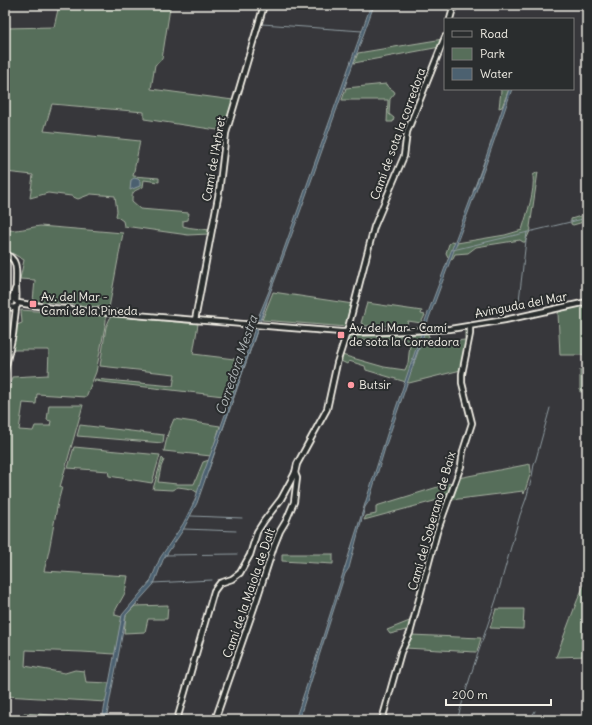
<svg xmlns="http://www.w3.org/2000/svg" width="592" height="725" font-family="Delius,sans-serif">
<rect width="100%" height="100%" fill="#37373b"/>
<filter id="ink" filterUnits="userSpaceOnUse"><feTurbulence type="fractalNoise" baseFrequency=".025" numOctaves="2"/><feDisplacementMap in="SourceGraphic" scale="8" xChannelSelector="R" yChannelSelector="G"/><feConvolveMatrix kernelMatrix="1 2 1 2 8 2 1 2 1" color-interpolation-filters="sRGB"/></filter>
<g filter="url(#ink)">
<g fill="#576e5a" stroke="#a6b0a1">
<path d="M 59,5 L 169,5 L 168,8 L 170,8 L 162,59 L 155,65 L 151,89 L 233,100 L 224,131 L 144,119 L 144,112 L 52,104 L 44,131 L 140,141 L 133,176 L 159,178 L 159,182 L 144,180 L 143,187 C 133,192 132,190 132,202 L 140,209 L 189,213 L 188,220 L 183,221 L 183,226 C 192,229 200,228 209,230 L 209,234 L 188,235 L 124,226 L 123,221 L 116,216 L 117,211 L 115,196 L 91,194 L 78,199 L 71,196 L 48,193 L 30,198 L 33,175 L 5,172 L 5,28 L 54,27 Z"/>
<polygon points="443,39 440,47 354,63 358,53"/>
<polygon points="386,84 387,86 394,91 395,93 390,99 389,114 394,118 393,122 387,122 388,100 342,100 346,88"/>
<polygon points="500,89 509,89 502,107 499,108 501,91"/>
<path d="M 538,172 L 530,227 L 531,229 L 525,242 L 523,242 L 520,240 L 476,247 L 468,253 L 455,254 L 452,260 L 448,257 L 446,253 L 449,244 L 453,241 L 457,243 L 505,235 L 522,230 C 527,213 535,192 533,175 Z"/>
<polygon points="587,214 587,221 573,225 571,224 571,219"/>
<path d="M 40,226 L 123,233 L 109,308 L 33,301 L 35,280 L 20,279 L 24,260 L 10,252 L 5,251 L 5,230 C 18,231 27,228 40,226 Z"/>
<polygon points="273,292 353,304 347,327 262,320"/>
<polygon points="367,303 422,311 421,314 425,315 421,323 408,321 407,325 362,326 363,324 361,323"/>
<polygon points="587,305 587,355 560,355 558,313 560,311"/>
<path d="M 21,310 L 106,316 L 106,321 L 96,372 L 86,397 L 37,394 L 36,404 L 23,403 L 19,430 L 33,431 L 35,426 L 50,426 L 51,421 L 47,420 L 49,405 L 83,405 L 60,487 L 62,487 C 54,515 52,543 44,571 L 128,576 L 125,593 L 115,611 L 115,615 L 122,617 L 115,654 L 82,652 L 26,650 L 25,666 L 65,673 L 75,670 L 84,671 L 86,682 L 110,683 L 106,702 L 5,696 L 5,406 L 12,377 L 48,375 L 49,350 L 12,350 L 17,325 L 22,323 Z"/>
<polygon points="111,316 198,324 193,354 243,360 232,397 94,381 95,379 173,386 175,374 100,366 106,327"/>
<polygon points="465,330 469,332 461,370 409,383 366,370 365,366 349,361 347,364 341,361 342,355 384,367 405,370 408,363 410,344 407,340 399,338 347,341 347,337 428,334 431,343 465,340"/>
<polygon points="580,370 587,370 587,391 580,392"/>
<polygon points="174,419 220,426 211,456 164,451 168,433"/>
<polygon points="80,425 164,435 163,443 77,436"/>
<polygon points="74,447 160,455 152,483 109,476 108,471 68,468"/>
<polygon points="162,458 164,460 161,467 158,482 177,484 194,484 203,462 209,460 208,467 198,493 192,489 178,487 172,490 153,489"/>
<polygon points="530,464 531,472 524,494 523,491 451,500 458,478"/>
<polygon points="454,482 449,497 364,520 366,516 376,514 376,506"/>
<polygon points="282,554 333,554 333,564 282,561"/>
<polygon points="584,585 587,585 587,656 556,657 577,601"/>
<polygon points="168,605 167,619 148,619 145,632 124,633 126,615 135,606"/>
<polygon points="496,609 524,609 523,629 490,628"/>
<polygon points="412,620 410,629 390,634 387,630"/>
<polygon points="411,635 481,638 477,652 475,652 405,648"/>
<polygon points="24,713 103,719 102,720 22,720"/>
</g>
<g fill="#4c6170" stroke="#8f9ba0">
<polygon points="371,5 374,5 299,215 260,320 257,320 269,291"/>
<polygon points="509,89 512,89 485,167 426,326 423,326 483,166"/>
<polygon points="134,178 138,179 140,181 140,186 130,190 131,180"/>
<polygon points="255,328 258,328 197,503 183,530 163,560 154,584 126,615 106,720 102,720 122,615 150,582 160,558 183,524 195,500 201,480 236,385"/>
<polygon points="421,334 424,334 386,445 369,501 365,507 349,568 345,574 302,710 298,720 295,720 320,646 388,431"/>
</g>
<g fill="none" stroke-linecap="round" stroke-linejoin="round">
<g stroke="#8f9ba0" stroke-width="1">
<polyline points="262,24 362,31"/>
<polyline points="473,192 485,159"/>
<polyline points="453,250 587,218"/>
<polyline points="518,309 527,232"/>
<polyline points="260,323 267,302"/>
<polyline points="413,364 419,346"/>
<polyline points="208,472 258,328"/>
<polyline points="191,516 242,518"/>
<polyline points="184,529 236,531"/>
<polyline points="165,555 237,554"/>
<polyline points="153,583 212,580"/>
<polyline points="457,720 473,668 496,600 520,515 526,499 532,477 534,464 536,459 550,408"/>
<polyline points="530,720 535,711"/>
</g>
<g stroke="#f4f1e8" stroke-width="8">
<g id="minor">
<polyline points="450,19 454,5"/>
<path d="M 5,254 C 19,259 16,272 16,285 C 16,290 17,296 16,301"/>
<polyline points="5,301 14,295"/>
<polyline points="11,303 15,289"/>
<polyline points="18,303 52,308 195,320 341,332 380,332 450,329 505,320 587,302"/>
<polyline points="5,306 14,308 17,306"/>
<polyline points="195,320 219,192 226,133 264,5"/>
<polyline points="5,370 13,334 16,308"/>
<polyline points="177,720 214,591 220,583 232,579 240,573 250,555 257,532 264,521 281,499 295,473 297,464 327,409 337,363 347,332 374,227 404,156 407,132 445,37"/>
<polyline points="215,720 254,608 274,546 280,531 286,521 294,502 297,478 295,473"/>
<polyline points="382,720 401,652 410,633 437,532 461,466 463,451 472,423 462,383 462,374 470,334 470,326"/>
</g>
</g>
<use href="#minor" stroke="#2a2d2e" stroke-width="4.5"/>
</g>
</g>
<g fill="#ff9aa2" stroke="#2a2d2e" stroke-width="1.5">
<rect x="29" y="300" width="8" height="8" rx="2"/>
<rect x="337" y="331" width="8" height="8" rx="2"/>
<circle cx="351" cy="385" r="4"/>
</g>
<g text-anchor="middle" stroke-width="4" stroke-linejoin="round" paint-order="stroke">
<g font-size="12" fill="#f4f1e8" stroke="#2a2d2e">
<text transform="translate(398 134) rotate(-70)" y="4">Camí de sota la corredora</text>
<text transform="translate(214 159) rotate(-80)" y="4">Camí de l'Arbret</text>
<text transform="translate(521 305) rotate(-11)" y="4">Avinguda del Mar</text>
<text transform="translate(432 521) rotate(-74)" y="4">Camí del Soberano de Baix</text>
<text transform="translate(249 593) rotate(-71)" y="4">Camí de la Maiola de Dalt</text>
</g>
<g font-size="12" fill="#f4f1e8" stroke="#2a2d2e" text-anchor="start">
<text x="41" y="301">Av. del Mar -<tspan x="41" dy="14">Camí de la Pineda</tspan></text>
<text x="349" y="332">Av. del Mar - Camí<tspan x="349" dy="14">de sota la Corredora</tspan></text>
<text x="359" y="389">Butsir</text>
</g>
<g font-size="13" font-style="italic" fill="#b1b7b8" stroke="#2a2d2e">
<text transform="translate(236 365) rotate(-71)" y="5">Corredora Mestra</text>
</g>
</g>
<rect width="592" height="725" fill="none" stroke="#2a2d2e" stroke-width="20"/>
<rect x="10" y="10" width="572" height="705" fill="none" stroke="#f4f1e8" stroke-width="1.5" filter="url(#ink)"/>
<rect x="444" y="18" width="130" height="72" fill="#2a2d2e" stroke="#7b7b78"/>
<rect x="452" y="31" width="20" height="6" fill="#2a2d2e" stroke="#7b7b78"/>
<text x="480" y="38" font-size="12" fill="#f4f1e8">Road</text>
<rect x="452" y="48" width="20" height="12" fill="#576e5a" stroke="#7b7b78"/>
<text x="480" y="58" font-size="12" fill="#f4f1e8">Park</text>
<rect x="452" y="68" width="20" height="12" fill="#4c6170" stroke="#7b7b78"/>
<text x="480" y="78" font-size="12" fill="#f4f1e8">Water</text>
<path d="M446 699v6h105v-6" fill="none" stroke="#f4f1e8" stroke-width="2"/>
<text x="452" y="699" font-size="12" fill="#f4f1e8" stroke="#2a2d2e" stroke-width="3" paint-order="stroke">200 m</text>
</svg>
